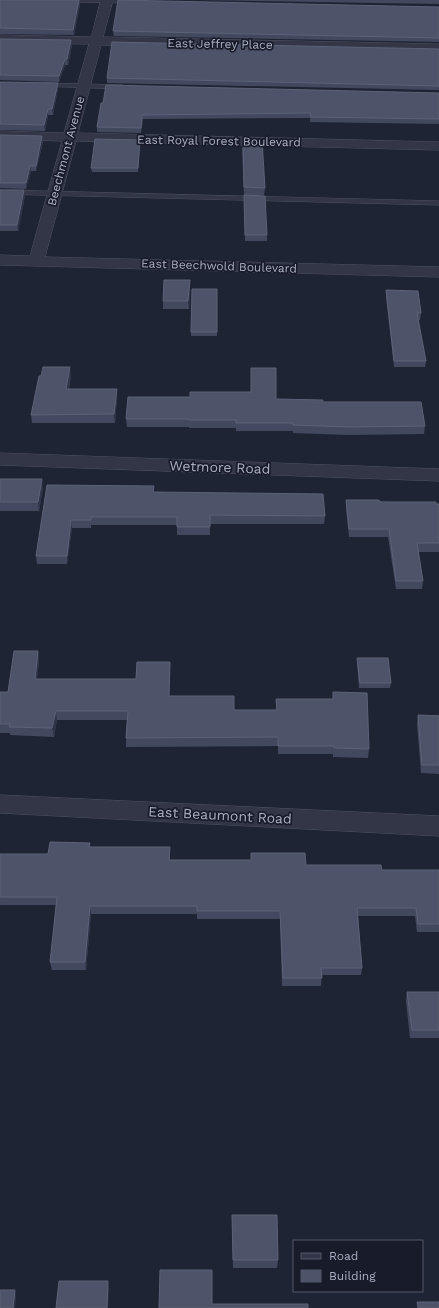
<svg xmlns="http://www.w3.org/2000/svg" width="439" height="1308" font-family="'Work Sans',sans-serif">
<rect width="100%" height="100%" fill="#1f2435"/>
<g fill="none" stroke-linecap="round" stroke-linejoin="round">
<g stroke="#4f5364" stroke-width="1">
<g id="lane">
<polygon points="69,0 135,0 136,1 133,3 72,2"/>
<polygon points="42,83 122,85 126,87 122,89 40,86 40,84"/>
<polygon points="0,190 439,201 439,205 0,194"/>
</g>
</g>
<g stroke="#4f5364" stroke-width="1">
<g id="street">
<polygon points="101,0 113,0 103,37 439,44 439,52 101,45 78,133 439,142 439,150 76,141 45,257 439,267 439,277 0,265 0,255 30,256 62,141 0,139 0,131 64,133 89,44 0,43 0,35 91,37"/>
<polygon points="0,453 439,469 439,481 0,465"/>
<polygon points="0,795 439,816 439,836 0,813"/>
</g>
</g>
<use href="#lane" fill="#323646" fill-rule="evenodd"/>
<use href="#street" fill="#323646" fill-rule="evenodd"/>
</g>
<g fill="#42495e">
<polygon points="0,0 79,0 80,4 74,35 0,34"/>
<polygon points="199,0 439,0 439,4"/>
<polygon points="439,7 439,42 114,36 113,31"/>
<polygon points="0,39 71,40 72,45 68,65 65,65 59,82 0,80"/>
<polygon points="439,49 439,90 107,83 107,78"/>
<polygon points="0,82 58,89 53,115 48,115 45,131 0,130"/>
<polygon points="439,93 439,124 310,122 310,118 143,119 141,133 97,132 97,127 101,103"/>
<polygon points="0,135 42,136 43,142 36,171 31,171 26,189 0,188"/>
<polygon points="140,144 138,172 92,172 91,168"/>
<polygon points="242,147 265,188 264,195 244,195"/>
<polygon points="0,190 24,190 25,196 18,231 0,231"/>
<polygon points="244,202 267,235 267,241 245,241"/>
<polygon points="190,288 189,309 163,309 163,301"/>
<polygon points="192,289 217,289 217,336 191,336"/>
<polygon points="386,290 421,313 420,320 418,320 426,361 425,367 394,367 386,297"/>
<polygon points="71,376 69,389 117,397 115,423 32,423 31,415"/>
<polygon points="190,397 276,399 323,402 425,426 424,434 348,435 293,433 293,431 236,431 236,428 189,428 189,427 127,427 126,419"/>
<polygon points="0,479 43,488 39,511 0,511"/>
<polygon points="47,485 154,492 325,516 324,524 210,524 210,535 177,535 177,525 91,525 91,528 72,528 67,564 37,564 36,556"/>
<polygon points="346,500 439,504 439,552 418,552 423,581 422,589 396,589 388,537 349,537 346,508"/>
<polygon points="38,651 39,660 37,679 136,679 170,671 169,696 234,710 276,710 276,699 333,699 333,692 369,749 368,758 333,757 333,754 278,754 278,746 126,747 126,738 127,720 57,720 54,737 10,735 10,733 0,733 0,692 8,692"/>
<polygon points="357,658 391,683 390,688 359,688 357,662"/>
<polygon points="418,715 439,715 439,774 421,773 417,724"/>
<polygon points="90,843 90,847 170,855 170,860 306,865 382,870 439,870 439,932 417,932 415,916 358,916 362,968 361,975 322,975 321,986 282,986 280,919 197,919 197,914 91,914 86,970 52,970 50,962 56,905 0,905 0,854 48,854"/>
<polygon points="407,992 439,992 439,1038 410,1038 406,1001"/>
<polygon points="232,1215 278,1260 277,1268 233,1268"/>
</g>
<g fill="#2f3549">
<polygon points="79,0 80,4 74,35 73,30"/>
<polygon points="71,40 72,45 68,65 67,59"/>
<polygon points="65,59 65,65 59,82 59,76"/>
<polygon points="58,83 58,89 53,115 52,109"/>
<polygon points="48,109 48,115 45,131 44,125"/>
<polygon points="42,136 43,142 36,171 36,166"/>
<polygon points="140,140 140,144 138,172 138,168"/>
<polygon points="30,166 31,171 26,189 26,183"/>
<polygon points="24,190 25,196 18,231 17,225"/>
<polygon points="190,280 190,288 189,309 188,301"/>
<polygon points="70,367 71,376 67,397 66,389"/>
<polygon points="117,389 117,397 115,423 114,414"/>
<polygon points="42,479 43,488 39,511 38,502"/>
<polygon points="71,520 72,528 67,564 67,556"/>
<polygon points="38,651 39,660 36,688 35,679"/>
<polygon points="56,711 57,720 54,737 52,728"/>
<polygon points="90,906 91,914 86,970 85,962"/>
<polygon points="108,1281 109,1289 108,1308 107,1308"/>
<polygon points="15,1290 16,1297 15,1308 13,1308"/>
</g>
<g fill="#4d5469" stroke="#5c6277">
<polygon points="0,0 79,0 73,30 0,28"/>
<polygon points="118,0 439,7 439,38 113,31"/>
<polygon points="0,39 71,40 67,59 65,59 59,76 0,75"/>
<polygon points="112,42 439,49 439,86 107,78"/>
<polygon points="0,82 58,83 52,109 48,109 44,125 0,124"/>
<polygon points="106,85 439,93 439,119 311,117 310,113 142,115 141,128 97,127 101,103 103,103"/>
<polygon points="0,135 42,136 36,166 30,166 26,183 0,183"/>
<polygon points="95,139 140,140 138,168 91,168"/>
<polygon points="243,140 262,140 265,188 244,187"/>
<polygon points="0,190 24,190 17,225 0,225"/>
<polygon points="244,195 265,196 267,235 245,235"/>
<polygon points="164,280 190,280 188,301 163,301"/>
<polygon points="192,289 217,289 217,332 191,332"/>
<polygon points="386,290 418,291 421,313 417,313 426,361 394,361"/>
<polygon points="43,367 70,367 66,389 117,389 114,414 31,415 39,376 41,376"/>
<polygon points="251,368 276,368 276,399 323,400 323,402 421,402 425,426 348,427 293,425 293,423 236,423 236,420 189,420 189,419 126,419 128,397 190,397 190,392 251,392"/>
<polygon points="0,479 42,479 38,502 0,502"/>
<polygon points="47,485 154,486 153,492 323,494 325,516 210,515 210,527 177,527 177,517 91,517 91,520 71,520 67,556 36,556"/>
<polygon points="346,500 379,500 380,502 436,502 436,504 439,504 439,543 417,543 423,581 396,581 389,529 349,529"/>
<polygon points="14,651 38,651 35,679 136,679 137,662 170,662 169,696 234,696 234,710 277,710 276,699 333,699 333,692 367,693 369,749 334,748 334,746 278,746 278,737 126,738 128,711 56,711 52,728 9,727 10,724 0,724 0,692 8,692"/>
<polygon points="357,658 388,658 391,683 360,683"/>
<polygon points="418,715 439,716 439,765 422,765"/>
<polygon points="50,842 90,843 89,847 170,847 169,860 251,860 251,853 305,853 306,865 381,865 382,870 439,870 439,924 418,924 416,908 357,908 362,968 321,968 322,978 283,978 280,911 197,911 197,906 90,906 85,962 50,962 57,897 0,897 0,854 48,854"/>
<polygon points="407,992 439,992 439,1030 412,1030"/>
<polygon points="232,1215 277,1215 278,1260 233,1260"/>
<polygon points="160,1270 212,1270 212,1304 308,1304 308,1308 159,1308"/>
<polygon points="59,1281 108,1281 107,1308 56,1308"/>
<polygon points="0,1290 15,1290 13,1308 0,1308"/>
<polygon points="417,1302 439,1302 439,1308 418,1308"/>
</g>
<g text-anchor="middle" stroke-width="3.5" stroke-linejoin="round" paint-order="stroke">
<g font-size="12" fill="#abb0c3" stroke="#181b2a">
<text transform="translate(220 44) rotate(1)" y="4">East Jeffrey Place</text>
<text transform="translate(219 141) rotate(1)" y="4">East Royal Forest Boulevard</text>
<text transform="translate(66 151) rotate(-75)" y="4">Beechmont Avenue</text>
<text transform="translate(219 266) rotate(2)" y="4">East Beechwold Boulevard</text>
</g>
<g font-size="14" fill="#abb0c3" stroke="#181b2a">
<text transform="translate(220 467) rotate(2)" y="5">Wetmore Road</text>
<text transform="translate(220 815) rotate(3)" y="5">East Beaumont Road</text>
</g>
</g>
<rect x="293" y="1240" width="130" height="52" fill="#181b2a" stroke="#535767"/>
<rect x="301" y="1253" width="20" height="6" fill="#323646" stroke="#535767"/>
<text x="329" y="1260" font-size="12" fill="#abb0c3">Road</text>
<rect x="301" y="1270" width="20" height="12" fill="#4d5469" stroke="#535767"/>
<text x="329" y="1280" font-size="12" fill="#abb0c3">Building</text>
</svg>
